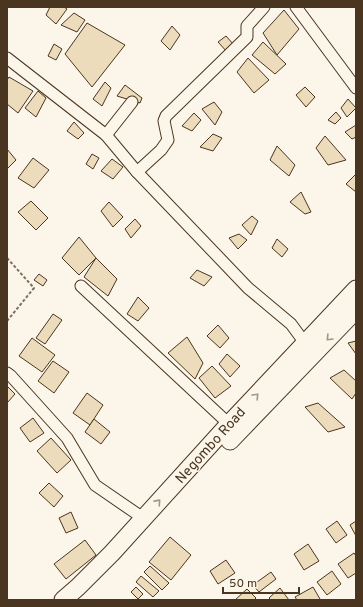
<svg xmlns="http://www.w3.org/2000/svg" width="363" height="607" font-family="Overpass,sans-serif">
<rect width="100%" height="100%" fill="#fbf6e9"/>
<g fill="#ecdcbc" stroke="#4a3520">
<polygon points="50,7 64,7 67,9 56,24 46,15"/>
<polygon points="284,10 299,29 277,55 263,33"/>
<polygon points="74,13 85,20 77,32 61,25"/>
<polygon points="87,23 125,45 92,87 65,54"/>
<polygon points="172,26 180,35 170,50 161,41"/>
<polygon points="226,36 234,45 228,53 218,42"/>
<polygon points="263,42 286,64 275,74 252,55"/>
<polygon points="54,44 62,49 56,60 48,56"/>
<polygon points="248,58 269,80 254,93 237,72"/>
<polygon points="9,77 33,91 18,113 7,104 7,80"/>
<polygon points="105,82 111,88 102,106 93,99"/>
<polygon points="125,85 142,98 140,103 117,96"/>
<polygon points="305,87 315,97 306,107 296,95"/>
<polygon points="38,91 46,98 36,117 25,108"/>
<polygon points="348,99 356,108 347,117 341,108"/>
<polygon points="214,102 222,112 215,125 202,109"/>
<polygon points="336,112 341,118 335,124 328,120"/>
<polygon points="194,113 201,120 192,131 182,126"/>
<polygon points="74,122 84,133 78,139 67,131"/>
<polygon points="356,125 356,137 352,139 345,132"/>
<polygon points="213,134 222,138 213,151 200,147"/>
<polygon points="325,136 346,160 328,165 316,148"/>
<polygon points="277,146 295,165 289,176 270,160"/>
<polygon points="7,149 16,160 7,169"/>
<polygon points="92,154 99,158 93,169 86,164"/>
<polygon points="33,158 49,170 34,188 18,178"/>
<polygon points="112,159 123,167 113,179 101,171"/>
<polygon points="356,174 356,192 346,184"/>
<polygon points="301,192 311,212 305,214 290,202"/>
<polygon points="31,201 48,218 36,230 18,212"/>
<polygon points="109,202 123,217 113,227 101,211"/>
<polygon points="252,216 258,221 251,235 242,225"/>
<polygon points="135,219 141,226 131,238 125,229"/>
<polygon points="239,234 247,240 238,249 229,238"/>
<polygon points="79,237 96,258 79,275 62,258"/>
<polygon points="277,239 288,249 282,257 272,248"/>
<polygon points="96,258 117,279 108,296 84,277"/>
<polygon points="197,270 212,277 204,286 190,278"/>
<polygon points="39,274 47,280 43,286 34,280"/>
<polygon points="138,297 149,308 138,321 127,314"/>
<polygon points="53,314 62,320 45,344 36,338"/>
<polygon points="218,325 229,338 220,348 207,336"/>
<polygon points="187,337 203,363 195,379 168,353"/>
<polygon points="32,338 55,355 42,372 19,356"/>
<polygon points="356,341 356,354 348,343"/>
<polygon points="227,354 240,366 230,377 219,364"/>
<polygon points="53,361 69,372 54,393 38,381"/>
<polygon points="212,366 231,386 215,398 199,378"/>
<polygon points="344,370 356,381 356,393 352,399 330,378"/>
<polygon points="7,386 15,394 7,403"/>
<polygon points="87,393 103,405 90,425 73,413"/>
<polygon points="318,403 345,427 328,432 305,407"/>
<polygon points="33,418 44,433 30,442 20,428"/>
<polygon points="94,419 110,432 101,444 85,432"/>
<polygon points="51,438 71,460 57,473 37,451"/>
<polygon points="49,483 63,496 54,507 39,493"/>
<polygon points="71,512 78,528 66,533 59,518"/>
<polygon points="337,521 347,535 336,543 326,529"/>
<polygon points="356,521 356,536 350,525"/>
<polygon points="170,537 191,555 171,580 149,562"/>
<polygon points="85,540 96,555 66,579 54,564"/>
<polygon points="308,544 319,561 304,570 294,554"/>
<polygon points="354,553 356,556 356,573 348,578 338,564"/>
<polygon points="226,560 235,573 218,584 210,571"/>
<polygon points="150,566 169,583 162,590 144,572"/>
<polygon points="332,571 341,584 327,595 317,582"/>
<polygon points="271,572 276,579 259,592 253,585"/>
<polygon points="141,576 159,591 153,597 136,582"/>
<polygon points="136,587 143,594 138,599 131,592"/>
<polygon points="313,587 320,599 318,600 297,600 295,597"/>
<polygon points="280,588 289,600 271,600 269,598"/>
<polygon points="247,589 256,598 254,600 235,600"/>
</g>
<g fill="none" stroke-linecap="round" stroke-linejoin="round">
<g stroke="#4a3520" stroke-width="13">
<g id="minor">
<polyline points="296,7 356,88"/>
<polyline points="7,58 106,135 137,172 248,288 291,324 305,343"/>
<polyline points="106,135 132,102"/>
<polyline points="137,172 161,150 168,140 164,121 166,116 247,37 247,26 264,7"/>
<polyline points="81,286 229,424"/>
<polyline points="7,373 11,376 67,438 95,485 143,518"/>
</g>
</g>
<g stroke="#4a3520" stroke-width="19">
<g id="highway">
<polyline points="230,441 356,310"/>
<polyline points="63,600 78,587 112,553 229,424 356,289"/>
</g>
</g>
<polyline stroke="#7f6f5c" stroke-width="2" stroke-dasharray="3 2" stroke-linecap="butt" points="7,258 34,288 7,321"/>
<use href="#minor" stroke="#fbf6e9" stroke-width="11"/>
<use href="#highway" stroke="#fbf6e9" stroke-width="17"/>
</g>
<defs><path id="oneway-chevron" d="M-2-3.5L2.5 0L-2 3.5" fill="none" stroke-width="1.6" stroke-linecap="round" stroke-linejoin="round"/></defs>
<g stroke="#a29684">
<use href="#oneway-chevron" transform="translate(329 338) rotate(134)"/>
<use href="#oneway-chevron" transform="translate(256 396) rotate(-47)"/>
<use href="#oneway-chevron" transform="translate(158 502) rotate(-48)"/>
</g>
<g text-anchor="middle" stroke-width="3" stroke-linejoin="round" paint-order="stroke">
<g font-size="14" fill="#4a3520" stroke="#fbf6e9">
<text transform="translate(210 445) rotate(-48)" y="5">Negombo Road</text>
</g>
</g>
<rect width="363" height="607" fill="none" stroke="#4a3520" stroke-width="16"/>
<path d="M223 587v6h76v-6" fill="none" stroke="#4a3520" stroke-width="2"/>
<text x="229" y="587" font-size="12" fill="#4a3520" stroke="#fbf6e9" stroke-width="3" paint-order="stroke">50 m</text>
</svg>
